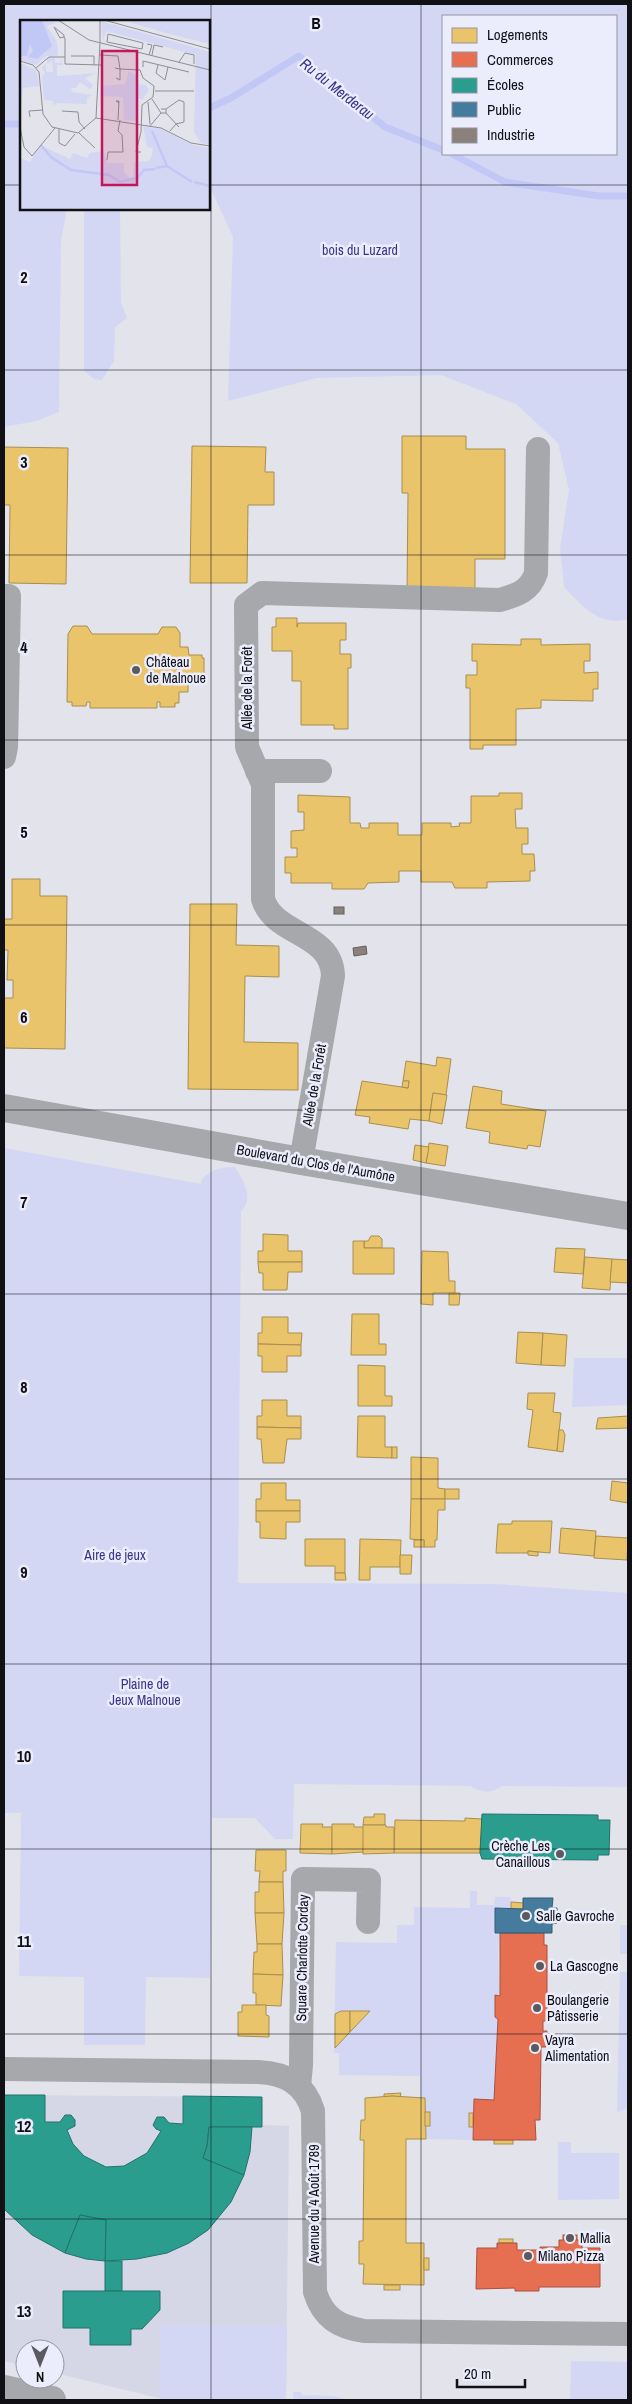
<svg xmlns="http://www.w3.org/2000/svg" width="632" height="2404" font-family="'Archivo Narrow',sans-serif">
<rect width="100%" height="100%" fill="#e2e3eb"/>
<polygon fill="#d5d7e6" points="4,2095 262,2097 262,2125 289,2126 286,2400 167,2400 55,2373 55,2349 25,2349 25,2366 4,2361"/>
<g fill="#d4d7f4" fill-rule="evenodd">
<path d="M 4,4 L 628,4 L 628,619 C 600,627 582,606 564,587 L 560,548 L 569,490 L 558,443 L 516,404 L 441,375 L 317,378 L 228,401 L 233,237 L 209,185 L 209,21 L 21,21 L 21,209 L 67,209 L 61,241 L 59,412 L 36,421 L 4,427 ZM 443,16 L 616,16 L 616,154 L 443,154 Z"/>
<polygon points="84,209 120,209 121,302 127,318 115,327 114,361 102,380 94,379 84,371"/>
<path d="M 4,1148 L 201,1184 L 202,1179 C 212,1169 221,1167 235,1167 C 244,1180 254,1200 241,1211 L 238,1583 L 495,1584 L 628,1593 L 628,1787 L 502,1786 C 490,1794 483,1793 470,1786 L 294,1784 L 293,1839 L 275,1839 L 255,1818 L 212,1818 L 210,1978 L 146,1977 L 145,2045 L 84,2045 L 84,1977 L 19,1976 L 21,1813 L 4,1813 Z"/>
<polygon points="574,1358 628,1358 628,1405 572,1407"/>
<path d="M 470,1891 L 477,1891 L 477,1905 L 494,1905 L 495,1897 L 510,1897 C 515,1912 503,1920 500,1933 C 496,1953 500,1976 500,1996 L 495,1996 L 495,2016 L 498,2019 L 494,2100 L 474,2099 L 473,2113 L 469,2114 L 469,2127 L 473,2127 L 473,2140 L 426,2139 L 425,2126 L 430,2126 L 425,2112 L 425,2098 L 420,2098 L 420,2076 L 339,2075 L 339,2053 L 334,2053 L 336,1942 L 397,1943 L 397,1925 L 414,1925 L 414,1907 L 470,1908 Z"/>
<rect x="620" y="1925" width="8" height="29"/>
<polygon points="620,1972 628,1972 628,2108 617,2112"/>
<polygon points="558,2142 571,2142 571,2153 619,2153 619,2199 558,2200"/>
<polygon points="160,2325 287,2326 286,2400 167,2400 159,2398"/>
<polygon points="571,2361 628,2362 628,2400 570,2400"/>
<polygon points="293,2392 301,2392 302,2395 333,2396 350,2400 294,2400"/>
</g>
<g fill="#e9c46a" stroke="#a88e50">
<polygon points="402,436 466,436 466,449 505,449 505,559 475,559 475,594 407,594 408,493 402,493"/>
<polygon points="192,446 266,447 265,472 274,472 274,505 248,505 247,583 190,583"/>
<polygon points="4,447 68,448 66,584 9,583 10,505 4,505"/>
<polygon points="276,618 297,618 297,627 298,623 346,623 346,640 340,640 340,654 351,654 351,668 348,668 348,729 334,729 334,725 301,725 301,681 292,681 292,651 272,651 272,627 276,627"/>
<polygon points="73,626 87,626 92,634 158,634 162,627 176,627 180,633 180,647 188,647 189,655 202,655 202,658 204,658 204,681 201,681 201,684 188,684 188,692 179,692 179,703 175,703 175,707 160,707 160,702 157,702 157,708 90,708 90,702 87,702 86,706 72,706 72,702 67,702 68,634"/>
<polygon points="521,639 541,639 541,645 590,644 590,661 584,661 584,673 598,672 598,689 593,689 593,701 541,700 541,708 516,709 516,745 483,745 483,749 470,749 470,688 466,688 466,675 477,675 477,661 472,661 472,644 521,645"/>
<polygon points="499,793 522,793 522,809 515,809 516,828 528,828 528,844 522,844 522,854 534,854 535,871 530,871 530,881 487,882 487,888 455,888 452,882 421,882 421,871 399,871 399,882 368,883 364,889 332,889 332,883 291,883 291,873 285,873 285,857 297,857 297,848 291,848 291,831 304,830 304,812 298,812 298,795 350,797 350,823 360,823 361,828 369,828 369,823 398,823 398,835 422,835 422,823 451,823 451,827 460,826 459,823 471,823 471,796 499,796"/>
<polygon points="12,879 40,879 40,896 67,896 65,1049 4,1048 4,998 13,998 13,980 7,980 8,950 4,950 4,919 12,919"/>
<polygon points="190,904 237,904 236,945 279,946 279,977 245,976 244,1042 298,1043 298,1090 188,1089"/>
<polygon points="437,1057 451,1059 446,1095 433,1093 429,1121 410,1119 408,1129 369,1123 370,1117 355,1115 362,1081 408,1088 409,1081 403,1081 406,1061 436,1066"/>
<polygon points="403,1081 409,1081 408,1088 402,1087"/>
<polygon points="473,1086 502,1091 501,1104 546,1111 540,1147 528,1145 527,1149 489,1143 490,1132 466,1128"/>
<polygon points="433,1093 447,1095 442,1124 429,1121"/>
<polygon points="429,1143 448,1146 445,1166 426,1163"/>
<polygon points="415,1145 429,1147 426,1163 413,1160"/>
<polygon points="263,1234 288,1235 288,1251 302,1251 302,1262 258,1262 258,1251 263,1251"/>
<polygon points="371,1236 379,1236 382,1239 382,1248 364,1248 364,1241 368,1241"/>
<polygon points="353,1241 364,1241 364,1248 394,1248 394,1274 353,1274"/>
<polygon points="556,1248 585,1249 583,1274 554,1272"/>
<polygon points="422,1251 448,1252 449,1281 455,1281 455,1293 433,1293 433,1305 421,1304"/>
<polygon points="585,1257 612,1259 610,1290 582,1288"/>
<polygon points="612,1259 628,1260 628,1283 610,1282"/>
<polygon points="258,1262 302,1262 302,1272 288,1272 287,1290 263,1290 263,1273 259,1273"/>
<polygon points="449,1293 460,1293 459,1305 449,1305"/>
<polygon points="352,1314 379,1314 379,1344 386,1344 386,1355 351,1355"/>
<polygon points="262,1317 288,1317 288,1333 302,1333 301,1345 258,1344 258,1333 262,1333"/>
<polygon points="518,1332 543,1333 541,1365 516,1363"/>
<polygon points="543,1333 567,1335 565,1366 541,1365"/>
<polygon points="258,1344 301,1345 301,1356 287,1356 287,1372 262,1372 262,1356 258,1356"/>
<polygon points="358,1365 385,1366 385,1396 392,1396 392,1406 358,1406"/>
<polygon points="528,1393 555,1393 553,1412 561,1413 557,1451 528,1447 533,1410 527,1409"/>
<polygon points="262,1400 287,1400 287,1416 301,1416 301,1428 257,1427 257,1416 262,1416"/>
<polygon points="358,1416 385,1416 385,1447 392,1447 392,1458 357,1457"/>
<polygon points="628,1416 628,1428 596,1429 598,1418"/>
<polygon points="257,1427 301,1428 301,1439 287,1439 284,1463 263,1463 261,1439 257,1439"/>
<polygon points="559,1430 563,1430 565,1435 563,1452 557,1451"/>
<rect x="392" y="1447" width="5" height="11"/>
<polygon points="411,1457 438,1458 438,1488 445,1489 445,1499 411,1499"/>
<polygon points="612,1481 628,1483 628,1503 610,1500"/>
<polygon points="261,1483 286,1483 286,1500 300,1500 300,1511 256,1511 256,1499 261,1499"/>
<rect x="445" y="1489" width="14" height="10"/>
<polygon points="411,1499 445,1499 445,1510 438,1510 437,1540 435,1540 435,1547 424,1547 424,1540 410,1539"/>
<polygon points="256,1511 300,1511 300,1522 286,1522 286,1539 260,1538 260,1522 256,1522"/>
<polygon points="512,1521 552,1521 550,1553 528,1551 528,1553 496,1553 498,1524 512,1524"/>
<polygon points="561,1528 596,1531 594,1556 559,1553"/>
<polygon points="596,1536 628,1538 627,1560 594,1558"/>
<polygon points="305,1539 345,1539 345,1573 335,1573 335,1566 305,1566"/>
<polygon points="360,1539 401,1540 400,1567 370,1567 370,1580 359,1580"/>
<rect x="414" y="1540" width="10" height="7"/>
<polygon points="528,1551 538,1552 538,1556 528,1555"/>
<polygon points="400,1555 412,1555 411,1574 400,1574"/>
<polygon points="335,1573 345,1573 346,1580 335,1580"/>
<polygon points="374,1814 385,1814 385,1825 363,1825 364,1817 374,1817"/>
<polygon points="465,1818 482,1819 480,1853 394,1853 395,1820 465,1821"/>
<polygon points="301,1824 323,1824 322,1827 332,1827 332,1854 300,1853"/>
<polygon points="332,1824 354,1824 354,1827 364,1827 363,1852 332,1854"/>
<polygon points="363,1825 386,1825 386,1827 394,1827 394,1853 363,1854"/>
<polygon points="256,1850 286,1850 286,1871 283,1871 283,1882 259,1882 260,1871 255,1871"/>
<polygon points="259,1882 283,1882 284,1913 255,1913 255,1892 259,1892"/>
<polygon points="511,1902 524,1903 523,1909 511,1909"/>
<polygon points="255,1913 284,1913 282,1944 257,1944"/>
<polygon points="257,1944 282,1944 283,1975 253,1974 254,1952 257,1952"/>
<polygon points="253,1974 283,1975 281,2006 256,2005 256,1993 253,1993"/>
<polygon points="242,2005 266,2005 266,2015 269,2016 269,2037 238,2036 238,2012 242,2012"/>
<polygon points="341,2011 350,2011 350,2032 335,2048 335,2014"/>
<polygon points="350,2011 370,2011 350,2032"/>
<polygon points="401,2093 400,2098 392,2096 384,2098 384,2094"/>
<polygon points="392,2096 425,2098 426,2139 406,2139 406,2243 424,2243 424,2285 363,2284 364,2264 359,2264 359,2241 363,2241 364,2140 360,2140 361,2120 365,2120 365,2098"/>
<rect x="425" y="2112" width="5" height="14"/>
<rect x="469" y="2113" width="4" height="14"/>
<rect x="494" y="2140" width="19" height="4"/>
<rect x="499" y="2239" width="14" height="4"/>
<rect x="424" y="2258" width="5" height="12"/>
<rect x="384" y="2285" width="16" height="5"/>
</g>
<g fill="#e76f51" stroke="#a6523f">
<polygon points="500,1933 544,1933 544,1945 547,1945 547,2021 543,2021 543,2031 547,2031 546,2047 541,2047 540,2120 535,2120 536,2140 473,2140 474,2099 494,2100 498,2019 495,2017 495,1995 500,1996"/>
<rect x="563" y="2235" width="14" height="5"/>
<polygon points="559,2240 582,2240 582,2248 600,2248 600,2287 539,2287 539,2291 515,2291 515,2288 476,2289 477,2248 497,2248 497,2243 517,2243 517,2250 540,2250 540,2247 559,2247"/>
</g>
<g fill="#2a9d8f" stroke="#22736a">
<polygon points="482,1814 598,1815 598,1820 610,1820 609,1855 598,1855 598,1860 482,1859 480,1853"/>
<polygon points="4,2095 45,2095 45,2122 60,2122 65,2115 71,2115 75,2120 75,2126 67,2130 73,2144 84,2156 106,2167 124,2166 147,2153 161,2131 156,2129 153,2125 157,2117 164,2117 169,2123 183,2124 183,2096 262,2097 262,2127 209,2127 207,2146 203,2158 244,2175 231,2202 208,2230 189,2243 167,2253 137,2259 105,2261 106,2220 80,2215 65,2253 32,2235 4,2209"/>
<polygon points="209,2127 252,2127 250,2152 244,2175 203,2158 207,2146"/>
<polygon points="80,2215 106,2220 105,2261 86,2259 65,2253"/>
<rect x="105" y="2261" width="17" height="30"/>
<polygon points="63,2291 160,2291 160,2310 142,2329 131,2329 131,2345 90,2345 90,2328 63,2328"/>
</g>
<polygon fill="#457b9d" stroke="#355b74" points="523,1898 553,1898 552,1908 557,1908 557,1923 552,1924 552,1933 495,1933 495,1908 523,1909"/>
<g fill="#8a817c" stroke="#655f5d">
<rect x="334" y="907" width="10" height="7"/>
<polygon points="366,946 367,954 354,956 353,948"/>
</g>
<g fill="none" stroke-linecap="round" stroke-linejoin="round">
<g stroke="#c2c8f6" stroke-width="7">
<polyline points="209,108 231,98 299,56 385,127 443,150"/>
<polyline points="4,124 21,124"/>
<polyline points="452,154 505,182 599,196 628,196"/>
</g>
<g stroke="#a7a8ac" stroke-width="24">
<polyline points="4,596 9,596 6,747 4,757"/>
<polyline points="257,771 320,771"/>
<path d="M 301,1161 L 333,976 C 332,932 274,936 263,899 L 263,784 L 247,747 L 246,605 L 262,593 L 500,600 C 517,595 530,591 536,573 L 538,449"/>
<path d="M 4,2069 L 258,2072 C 285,2073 305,2084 313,2111 L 315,2292 C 323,2318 339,2327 364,2331 L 628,2334"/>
<polyline points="299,2086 301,2065 303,1879 369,1880 368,1922"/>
</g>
<polyline stroke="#a7a8ac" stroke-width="28" points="4,1108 301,1161 628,1216"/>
<polyline stroke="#a6a8ac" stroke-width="28" points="4,2389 52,2400"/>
</g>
<path fill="none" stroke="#101015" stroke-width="1" stroke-opacity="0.55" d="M 211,4 L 211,2400M 421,4 L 421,2400M 4,185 L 21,185M 209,185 L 628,185M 4,370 L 628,370M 4,555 L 628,555M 4,740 L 628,740M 4,925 L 628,925M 4,1110 L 628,1110M 4,1294 L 628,1294M 4,1479 L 628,1479M 4,1664 L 628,1664M 4,1849 L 628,1849M 4,2034 L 628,2034M 4,2219 L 628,2219"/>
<g fill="#5a5a60" stroke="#ebedfd" stroke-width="2">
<circle cx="136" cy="670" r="5"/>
<circle cx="560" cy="1854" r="5"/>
<circle cx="526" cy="1916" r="5"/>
<circle cx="540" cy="1966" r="5"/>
<circle cx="537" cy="2008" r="5"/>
<circle cx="535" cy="2048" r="5"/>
<circle cx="570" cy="2238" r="5"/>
<circle cx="528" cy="2256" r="5"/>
</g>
<g text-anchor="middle" stroke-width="5" stroke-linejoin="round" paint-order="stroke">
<g font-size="14" fill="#38358d" stroke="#ebedfd">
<text x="360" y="255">bois du Luzard</text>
<text x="115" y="1560">Aire de jeux</text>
<text x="145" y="1689">Plaine de<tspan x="145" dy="16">Jeux Malnoue</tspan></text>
</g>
<g font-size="14" fill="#101015" stroke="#ebedfd" text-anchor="start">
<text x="146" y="667">Château<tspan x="146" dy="16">de Malnoue</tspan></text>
<text x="550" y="1851" text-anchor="end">Crèche Les<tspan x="550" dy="16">Canaillous</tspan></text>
<text x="536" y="1921">Salle Gavroche</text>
<text x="550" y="1971">La Gascogne</text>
<text x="547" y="2005">Boulangerie<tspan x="547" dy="16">Pâtisserie</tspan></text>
<text x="545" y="2045">Vayra<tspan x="545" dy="16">Alimentation</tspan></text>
<text x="580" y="2243">Mallia</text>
<text x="538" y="2261">Milano Pizza</text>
</g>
<g font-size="14" fill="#101015" stroke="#ebedfd">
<text transform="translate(247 688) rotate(-90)" y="5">Allée de la Forêt</text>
<text transform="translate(314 1085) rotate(-80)" y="5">Allée de la Forêt</text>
<text transform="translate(316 1163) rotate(10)" y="5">Boulevard du Clos de l'Aumône</text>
<text transform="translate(302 1958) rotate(-89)" y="5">Square Charlotte Corday</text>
<text transform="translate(314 2204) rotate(-90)" y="5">Avenue du 4 Août 1789</text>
</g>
<g font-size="15" font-style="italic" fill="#37348b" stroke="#ebedfd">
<text transform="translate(337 89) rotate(38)" y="5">Ru du Merderau</text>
</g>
</g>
<g transform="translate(20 20)">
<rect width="190" height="190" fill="#e2e3eb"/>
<path d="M 0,0 L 38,2 L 27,6 L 37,22 L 38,36 L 26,36 L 16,45 L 0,40 ZM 102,0 L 190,0 L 190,24 L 146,13 ZM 81,1 L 190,32 L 190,125 L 181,123 L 174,112 L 176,35 L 86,11 L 83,22 ZM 27,38 L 35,38 L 35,43 L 41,43 L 42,38 L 42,45 L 37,45 L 37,56 L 77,53 L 65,58 L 73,65 L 70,69 L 60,62 L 56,68 L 51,68 L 52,72 L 72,75 L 67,78 L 67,84 L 36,83 L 34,87 L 33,81 L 24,80 L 22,56 L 25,53 L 22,48 L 26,44 L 26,52 L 33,52 L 32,41 L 27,44 ZM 0,43 L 16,50 L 20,66 L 3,68 L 0,98 ZM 109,51 L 116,55 L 116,64 L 126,65 L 129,70 L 122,80 L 117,77 L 117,101 L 104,100 L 103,77 L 80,76 L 81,66 L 105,64 ZM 123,106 L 141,109 L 172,125 L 190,128 L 190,190 L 0,190 L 0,138 L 10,142 L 20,125 L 50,139 L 53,133 L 67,138 L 70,133 L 83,131 L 88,143 L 104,143 L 104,152 L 109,158 L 113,157 L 114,142 L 129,141 L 132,135 L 133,128 L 127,127 Z" fill="#d4d7f4"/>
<path d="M 0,0 L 22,0 L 32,26 L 17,39 L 8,37 L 13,31 L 10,24 L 7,36 L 0,36 Z" fill="#c2c8f6"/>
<path fill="none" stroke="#c2c8f6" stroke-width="2.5" d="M 132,111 L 147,146M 21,125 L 31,137 L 51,150 L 89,155 L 100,162 L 117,158 L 124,150 L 135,149M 136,148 L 147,146 L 172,162M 174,162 L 190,166"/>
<path fill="none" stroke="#8e8f95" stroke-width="1" d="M 38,0 L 69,20 L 190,50M 80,0 L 80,23M 84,0 L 190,29M 88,14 L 123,23 L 122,29 L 87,22 ZM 44,17 L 40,18 L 34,7 L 44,15 L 44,17 L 45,19 L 45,37M 127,24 L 132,25 L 129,35M 80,35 L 98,36 L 100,49 L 120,50 L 123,58 L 134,66 L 133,77 L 122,85 L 121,112 L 116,132 L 121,132M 132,35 L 134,25 L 143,27M 51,36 L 74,36 L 74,45M 0,41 L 13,45 L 19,52 L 23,94 L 32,107 L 58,113 L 76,98M 159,42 L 165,33 L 174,35 L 174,44M 138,45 L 136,53 L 145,60 L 148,47M 123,47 L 123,41 L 169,52M 16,48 L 29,37 L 45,37 L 45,44 L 81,45M 95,48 L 100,49 L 100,60 L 96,58M 135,71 L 174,71M 132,79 L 141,93 L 146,93 L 146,89 L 141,89M 128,82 L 130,104M 146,89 L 159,80M 42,91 L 58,92 L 59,102 L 65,109M 146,93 L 159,107M 10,97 L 9,91 L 23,90M 76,98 L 141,108 L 171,123 L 190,126M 76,98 L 80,23M 98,100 L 99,81 L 96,81 L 99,83M 130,106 L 141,93M 0,107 L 4,127 L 12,136 L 35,108M 39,109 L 39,123 L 45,126 L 55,114M 150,111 L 156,104 L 164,102 L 164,82 L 159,80M 59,113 L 75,128M 87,140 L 88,132 L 103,132 L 102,115 L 98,111 L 100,100"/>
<path fill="#c2185b" fill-opacity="0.15" stroke="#c2185b" stroke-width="2.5" d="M 82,31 L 117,31 L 117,165 L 82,165 Z"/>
<rect width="190" height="190" fill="none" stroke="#101015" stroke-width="2.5"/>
</g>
<g font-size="16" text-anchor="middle" font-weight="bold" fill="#101015" stroke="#ebedfd" stroke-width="5" stroke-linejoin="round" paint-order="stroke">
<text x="316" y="29">B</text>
<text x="24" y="283">2</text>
<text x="24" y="468">3</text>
<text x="24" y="653">4</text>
<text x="24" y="838">5</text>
<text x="24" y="1023">6</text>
<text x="24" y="1208">7</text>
<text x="24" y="1393">8</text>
<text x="24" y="1578">9</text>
<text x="24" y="1762">10</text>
<text x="24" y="1947">11</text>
<text x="24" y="2132">12</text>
<text x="24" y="2317">13</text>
</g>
<rect width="632" height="2404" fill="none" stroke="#101015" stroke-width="10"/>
<rect x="442" y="15" width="175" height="140" fill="#ebedfd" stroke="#9395a0"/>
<rect x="452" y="28" width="25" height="15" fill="#e9c46a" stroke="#9395a0"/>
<text x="487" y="40" font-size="15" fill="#101015">Logements</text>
<rect x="452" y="52" width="25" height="15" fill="#e76f51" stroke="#9395a0"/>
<text x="487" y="65" font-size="15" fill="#101015">Commerces</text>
<rect x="452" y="78" width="25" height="15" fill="#2a9d8f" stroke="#9395a0"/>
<text x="487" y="90" font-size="15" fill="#101015">Écoles</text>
<rect x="452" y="102" width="25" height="15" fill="#457b9d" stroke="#9395a0"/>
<text x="487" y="115" font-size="15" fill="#101015">Public</text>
<rect x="452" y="128" width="25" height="15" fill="#8a817c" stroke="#9395a0"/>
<text x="487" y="140" font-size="15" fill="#101015">Industrie</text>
<g transform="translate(40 2364) rotate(180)"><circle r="24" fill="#ebedfd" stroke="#9395a0"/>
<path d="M0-4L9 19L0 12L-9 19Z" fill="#5a5a60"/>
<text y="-8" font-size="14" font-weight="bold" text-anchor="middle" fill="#101015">N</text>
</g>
<path d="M457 2379v8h68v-8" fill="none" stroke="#101015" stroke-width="2.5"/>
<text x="464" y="2379" font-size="15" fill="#101015" stroke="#ebedfd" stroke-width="4" paint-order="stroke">20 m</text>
</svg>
